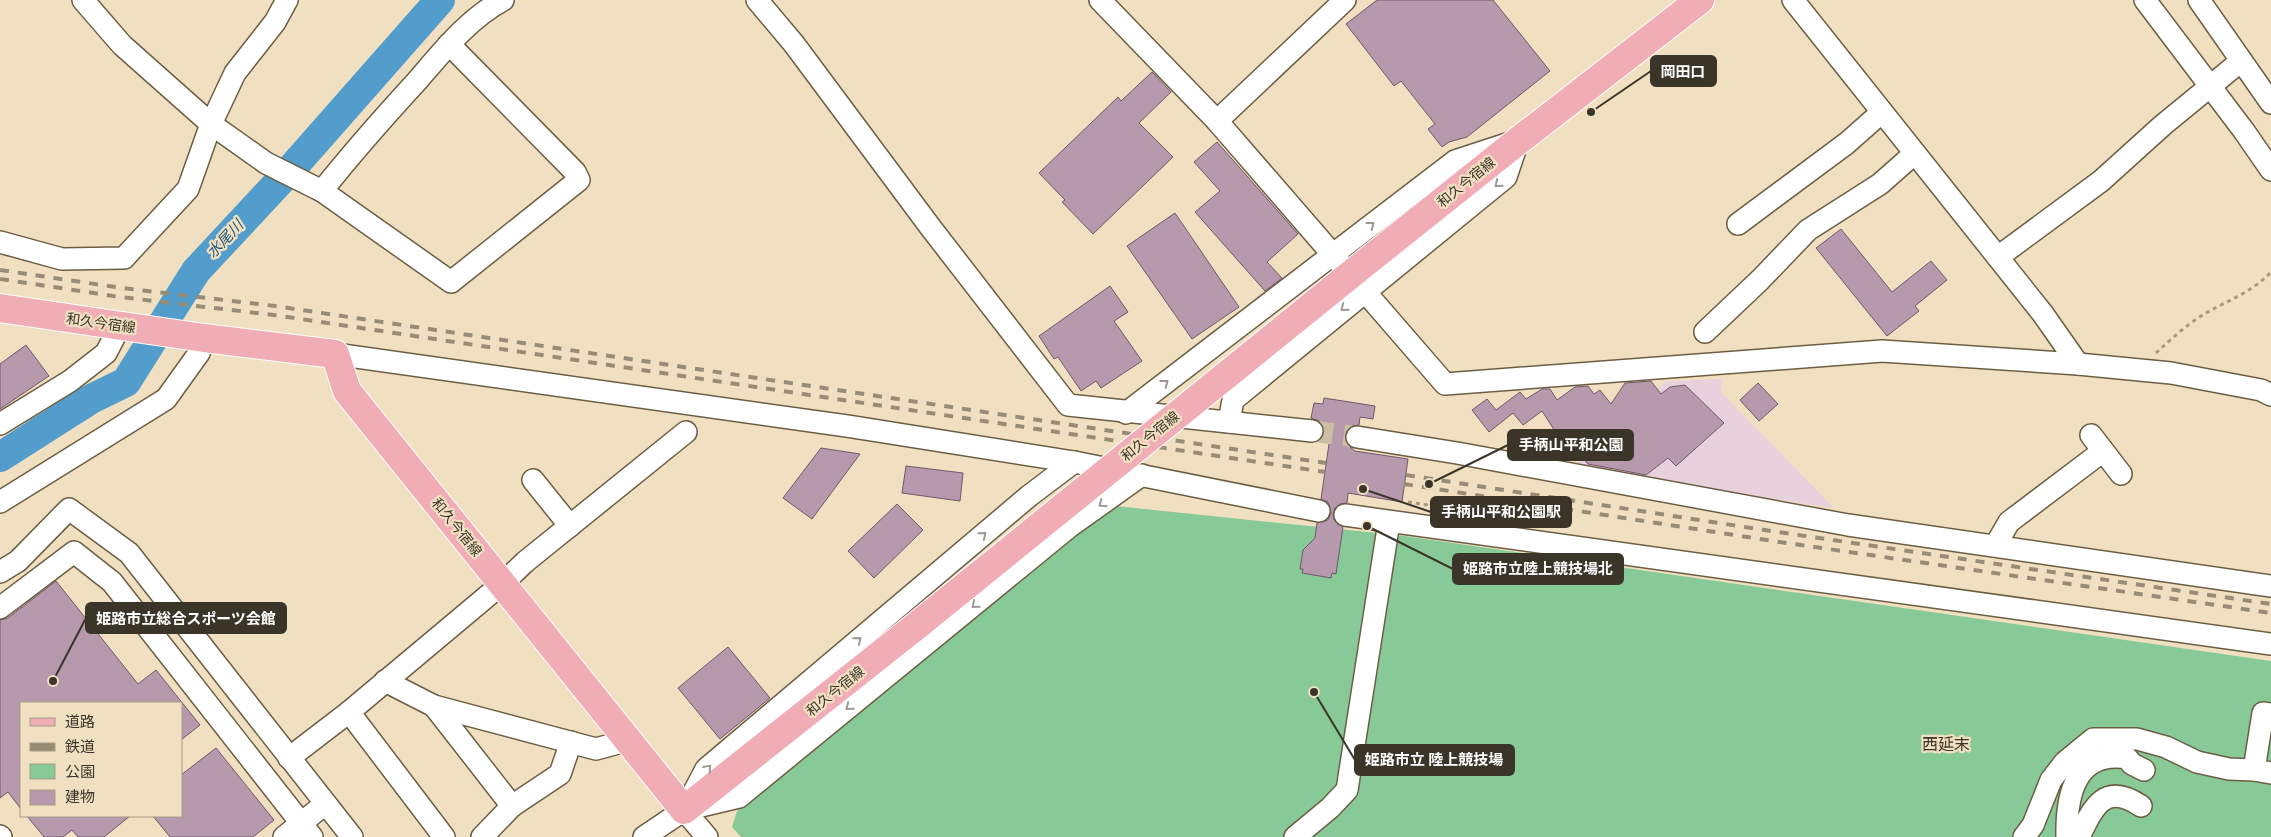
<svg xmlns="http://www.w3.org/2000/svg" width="2271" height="837" font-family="Inter,'Noto Sans JP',sans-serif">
<rect width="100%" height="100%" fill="#f0e0c1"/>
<polygon fill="#e7d1dd" points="1721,379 1722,393 1834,508 1569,469 1666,381"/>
<polygon fill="#88c998" points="1115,506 1397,535 2271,661 2271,837 741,837 732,827 737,811 1102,512"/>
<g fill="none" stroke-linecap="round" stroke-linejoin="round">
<polyline stroke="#529dcc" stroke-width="30" points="0,457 91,399 126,382 196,271 292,168 440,0"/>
</g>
<g fill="#b699ad" stroke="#71576a">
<polygon points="1377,0 1493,0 1550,71 1467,137 1449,142 1442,147 1428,129 1435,124 1401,81 1394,86 1346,24"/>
<polygon points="1152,72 1171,92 1139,123 1173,157 1093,234 1062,202 1065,200 1039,173 1118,97 1121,101"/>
<polygon points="1217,142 1298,234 1267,262 1282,278 1265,291 1195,212 1220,191 1194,162"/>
<polygon points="1175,213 1239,307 1192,339 1127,246"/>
<polygon points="1841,229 1892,292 1931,261 1947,280 1915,306 1919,311 1887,336 1816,248"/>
<polygon points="1110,286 1128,312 1114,321 1142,361 1101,388 1096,381 1081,391 1058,357 1054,359 1039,336"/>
<polygon points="26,345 49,376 0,409 0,364"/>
<polygon points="1651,381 1661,394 1670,387 1685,385 1724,423 1676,466 1668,458 1646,475 1588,464 1575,449 1569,453 1542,411 1523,425 1513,413 1489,432 1472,410 1487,399 1496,410 1520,392 1526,399 1542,389 1550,389 1557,400 1575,387 1588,386 1594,394 1600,390 1611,404 1625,383"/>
<polygon points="1758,383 1778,404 1759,421 1740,400"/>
<polygon points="1324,398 1375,406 1373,419 1360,417 1359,425 1352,426 1347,430 1345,441 1350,447 1355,451 1408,459 1402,502 1348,493 1347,503 1340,504 1335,508 1333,514 1334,520 1343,527 1336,574 1332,573 1331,578 1302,573 1303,569 1300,569 1303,550 1315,538 1317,523 1328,520 1331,513 1328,502 1321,499 1330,437 1323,436 1323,426 1319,421 1311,418 1314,403 1323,404"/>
<polygon points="821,448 860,454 812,519 783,498"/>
<polygon points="906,466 963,473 960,501 902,493"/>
<polygon points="897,504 923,530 874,578 848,551"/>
<polygon points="56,581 138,684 156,670 200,725 181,740 181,703 21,703 21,809 8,792 0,798 0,620 8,618"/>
<polygon points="728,647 770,698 720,739 678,688"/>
<polygon points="216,748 274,820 253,837 170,837 153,816 181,816 181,775"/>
<polygon points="27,816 130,816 104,837 78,837 72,830 63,837 44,837"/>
</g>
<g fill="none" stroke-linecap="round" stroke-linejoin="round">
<polyline stroke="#ccbea3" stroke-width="21" stroke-dasharray="21 11" stroke-linecap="butt" points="1312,431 1357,437"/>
<g stroke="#6c5e43" stroke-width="24">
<g id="minor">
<polyline points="83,0 122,45 211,124 266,163 322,191 451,282 579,180 575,172 449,44"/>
<polyline points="757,0 794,44 931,228 1068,405 1312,431"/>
<polyline points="1100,0 1217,121 1445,384 1882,351 2078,364 2171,373 2261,390 2271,395"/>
<polyline points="1793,0 2043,314 2078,364"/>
<polyline points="2145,0 2244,131 2271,170"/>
<polyline points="2199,0 2271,103"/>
<polyline points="1217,121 1345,0"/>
<path d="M 322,191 C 352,153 384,117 417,81 C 443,51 468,19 503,0"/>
<polyline points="1738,224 1847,143 1882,112"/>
<polyline points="0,242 62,259 124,258 188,189 211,124 235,73 275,22 287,0"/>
<polyline points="1998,257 2101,181 2163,125 2241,61"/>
<polyline points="1705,332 1760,280 1808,230 1880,184 1914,154"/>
<polyline points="335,354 847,426 1074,462 1319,511"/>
<polyline points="1126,413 1455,161 1510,143"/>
<polyline points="1229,422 1233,400 1506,177 1518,141"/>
<polyline points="0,424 70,381 106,353 120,326"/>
<polyline points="2091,435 2121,474"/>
<polyline points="1357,437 1457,453 1848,525 2271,586"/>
<polyline points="533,480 570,526"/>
<polyline points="0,502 166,399 199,353 204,338"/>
<polyline points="1345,515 2271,644"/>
<polyline points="1995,546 2009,522 2103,451"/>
<polyline points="0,572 18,561 69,509 129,553 352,837"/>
<polyline points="0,608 74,552 112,582 312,837"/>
<polyline points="385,681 434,706 512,806 482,837"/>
<polyline points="434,706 596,749 629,740"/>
<polyline points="349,712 444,837"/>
<polyline points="289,758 349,712 503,583 525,562 686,432"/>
<polyline points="2254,770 2263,713 2271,714"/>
<polyline points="687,805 706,769 1029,496 1074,462"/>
<polyline points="512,806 560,774 571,742"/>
<polyline points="684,810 707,837"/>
<polyline points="0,836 1,837"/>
<polyline points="284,837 325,804"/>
<polyline points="644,837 684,810 739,797 1069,527 1142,475"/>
<polyline points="1295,837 1330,808 1347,790 1389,522"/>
<polyline points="2024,837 2033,825 2051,780 2065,762 2093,739 2137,739 2166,747 2197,762 2229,769 2254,770 2271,773"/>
<path d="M 2067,837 C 2066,796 2075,750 2127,758 L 2132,764 L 2144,770"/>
<path d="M 2079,837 C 2093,808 2104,781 2141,806"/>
</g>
</g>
<g stroke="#fff" stroke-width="30">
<g id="major">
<polyline points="1355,271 1518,141 1700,0"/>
<polyline points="0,308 204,338 335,354 347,391 684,810 915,627"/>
</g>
</g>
<g stroke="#a69a83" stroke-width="3" stroke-dasharray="4 4" stroke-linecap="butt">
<path d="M 2156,353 C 2169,341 2183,328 2198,318 C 2224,301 2249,295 2271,272"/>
<polyline points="1408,502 1462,510"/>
</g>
<use href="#minor" stroke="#fff" stroke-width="21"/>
<use href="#major" stroke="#f1adb5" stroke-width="28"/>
<g stroke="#978c76" stroke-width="4" stroke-dasharray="9 9" stroke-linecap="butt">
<polyline points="0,270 122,288 275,306 1326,463"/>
<polyline points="0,279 120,297 274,315 1325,472"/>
<polyline points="1406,475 1771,531 2271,604"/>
<polyline points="1404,484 1773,541 2271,613"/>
</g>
<g stroke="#fff" stroke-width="30" stroke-linecap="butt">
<polyline id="major-bridge" points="915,627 1355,271"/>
</g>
<use href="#major-bridge" stroke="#f1adb5" stroke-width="28"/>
</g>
<defs><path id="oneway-chevron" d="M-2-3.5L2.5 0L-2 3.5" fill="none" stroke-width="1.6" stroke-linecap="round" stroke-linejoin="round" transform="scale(1.25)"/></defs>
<g stroke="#9d9a94">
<use href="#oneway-chevron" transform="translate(1498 184) rotate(141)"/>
<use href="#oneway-chevron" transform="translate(1371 225) rotate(-38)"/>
<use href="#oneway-chevron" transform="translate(1344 308) rotate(141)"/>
<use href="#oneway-chevron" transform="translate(1165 383) rotate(-38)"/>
<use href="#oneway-chevron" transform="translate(1102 504) rotate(144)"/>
<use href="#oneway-chevron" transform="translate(983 535) rotate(-40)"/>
<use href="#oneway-chevron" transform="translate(975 605) rotate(141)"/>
<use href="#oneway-chevron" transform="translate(858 640) rotate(-40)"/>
<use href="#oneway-chevron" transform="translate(849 707) rotate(141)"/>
<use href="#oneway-chevron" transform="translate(708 768) rotate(-49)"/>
</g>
<g text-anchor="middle" stroke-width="4.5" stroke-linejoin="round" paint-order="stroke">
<g font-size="14" fill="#3b3529" stroke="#f0e0c1">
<text transform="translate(1466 182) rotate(-39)" y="5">和久今宿線</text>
<text transform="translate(101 323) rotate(8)" y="5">和久今宿線</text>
<text transform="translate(1150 436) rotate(-39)" y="5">和久今宿線</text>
<text transform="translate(457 527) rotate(51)" y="5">和久今宿線</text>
<text transform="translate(835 691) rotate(-39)" y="5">和久今宿線</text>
</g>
<g font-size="15" font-style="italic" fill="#1e5677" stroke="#f0e0c1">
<text transform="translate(225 239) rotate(-47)" y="5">水尾川</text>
</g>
<g font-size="16" fill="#3b3529" stroke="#f0e0c1">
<text x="1946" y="750">西延末</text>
</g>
</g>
<path fill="none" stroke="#3b3529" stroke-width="2" d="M1591 112L1651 71M1429 484L1508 445M1363 489L1431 512M1367 526L1453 569M53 681L86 618M1314 692L1355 760"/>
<g fill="#3b3529" stroke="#f0e0c1" stroke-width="2">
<circle cx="1591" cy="112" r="5"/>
<circle cx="1429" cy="484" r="5"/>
<circle cx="1363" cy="489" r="5"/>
<circle cx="1367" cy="526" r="5"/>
<circle cx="53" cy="681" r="5"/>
<circle cx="1314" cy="692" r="5"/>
</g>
<g fill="#3b3529" stroke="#3b3529" stroke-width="2">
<rect x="1651" y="56" width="65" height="30" rx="5"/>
<rect x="1508" y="430" width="125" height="30" rx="5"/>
<rect x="1431" y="497" width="140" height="30" rx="5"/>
<rect x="1453" y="554" width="170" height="30" rx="5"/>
<rect x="86" y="603" width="200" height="30" rx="5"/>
<rect x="1355" y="745" width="159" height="30" rx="5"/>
</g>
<g font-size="15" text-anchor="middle" font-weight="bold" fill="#fff">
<text x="1683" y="77">岡田口</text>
<text x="1571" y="450">手柄山平和公園</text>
<text x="1501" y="517">手柄山平和公園駅</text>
<text x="1538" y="574">姫路市立陸上競技場北</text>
<text x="186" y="624">姫路市立総合スポーツ会館</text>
<text x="1434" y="765">姫路市立 陸上競技場</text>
</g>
<rect x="20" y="702" width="162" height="115" fill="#f0e0c1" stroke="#a89c84"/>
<rect x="30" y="718" width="25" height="8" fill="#f1adb5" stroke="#a89c84"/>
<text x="65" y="727" font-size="15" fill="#3b3529">道路</text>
<rect x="30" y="743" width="25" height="8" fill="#978c76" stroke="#a89c84"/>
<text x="65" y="752" font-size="15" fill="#3b3529">鉄道</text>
<rect x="30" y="764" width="25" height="15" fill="#88c998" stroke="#a89c84"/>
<text x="65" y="777" font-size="15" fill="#3b3529">公園</text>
<rect x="30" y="790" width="25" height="15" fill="#b699ad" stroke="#a89c84"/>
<text x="65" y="802" font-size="15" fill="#3b3529">建物</text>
</svg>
